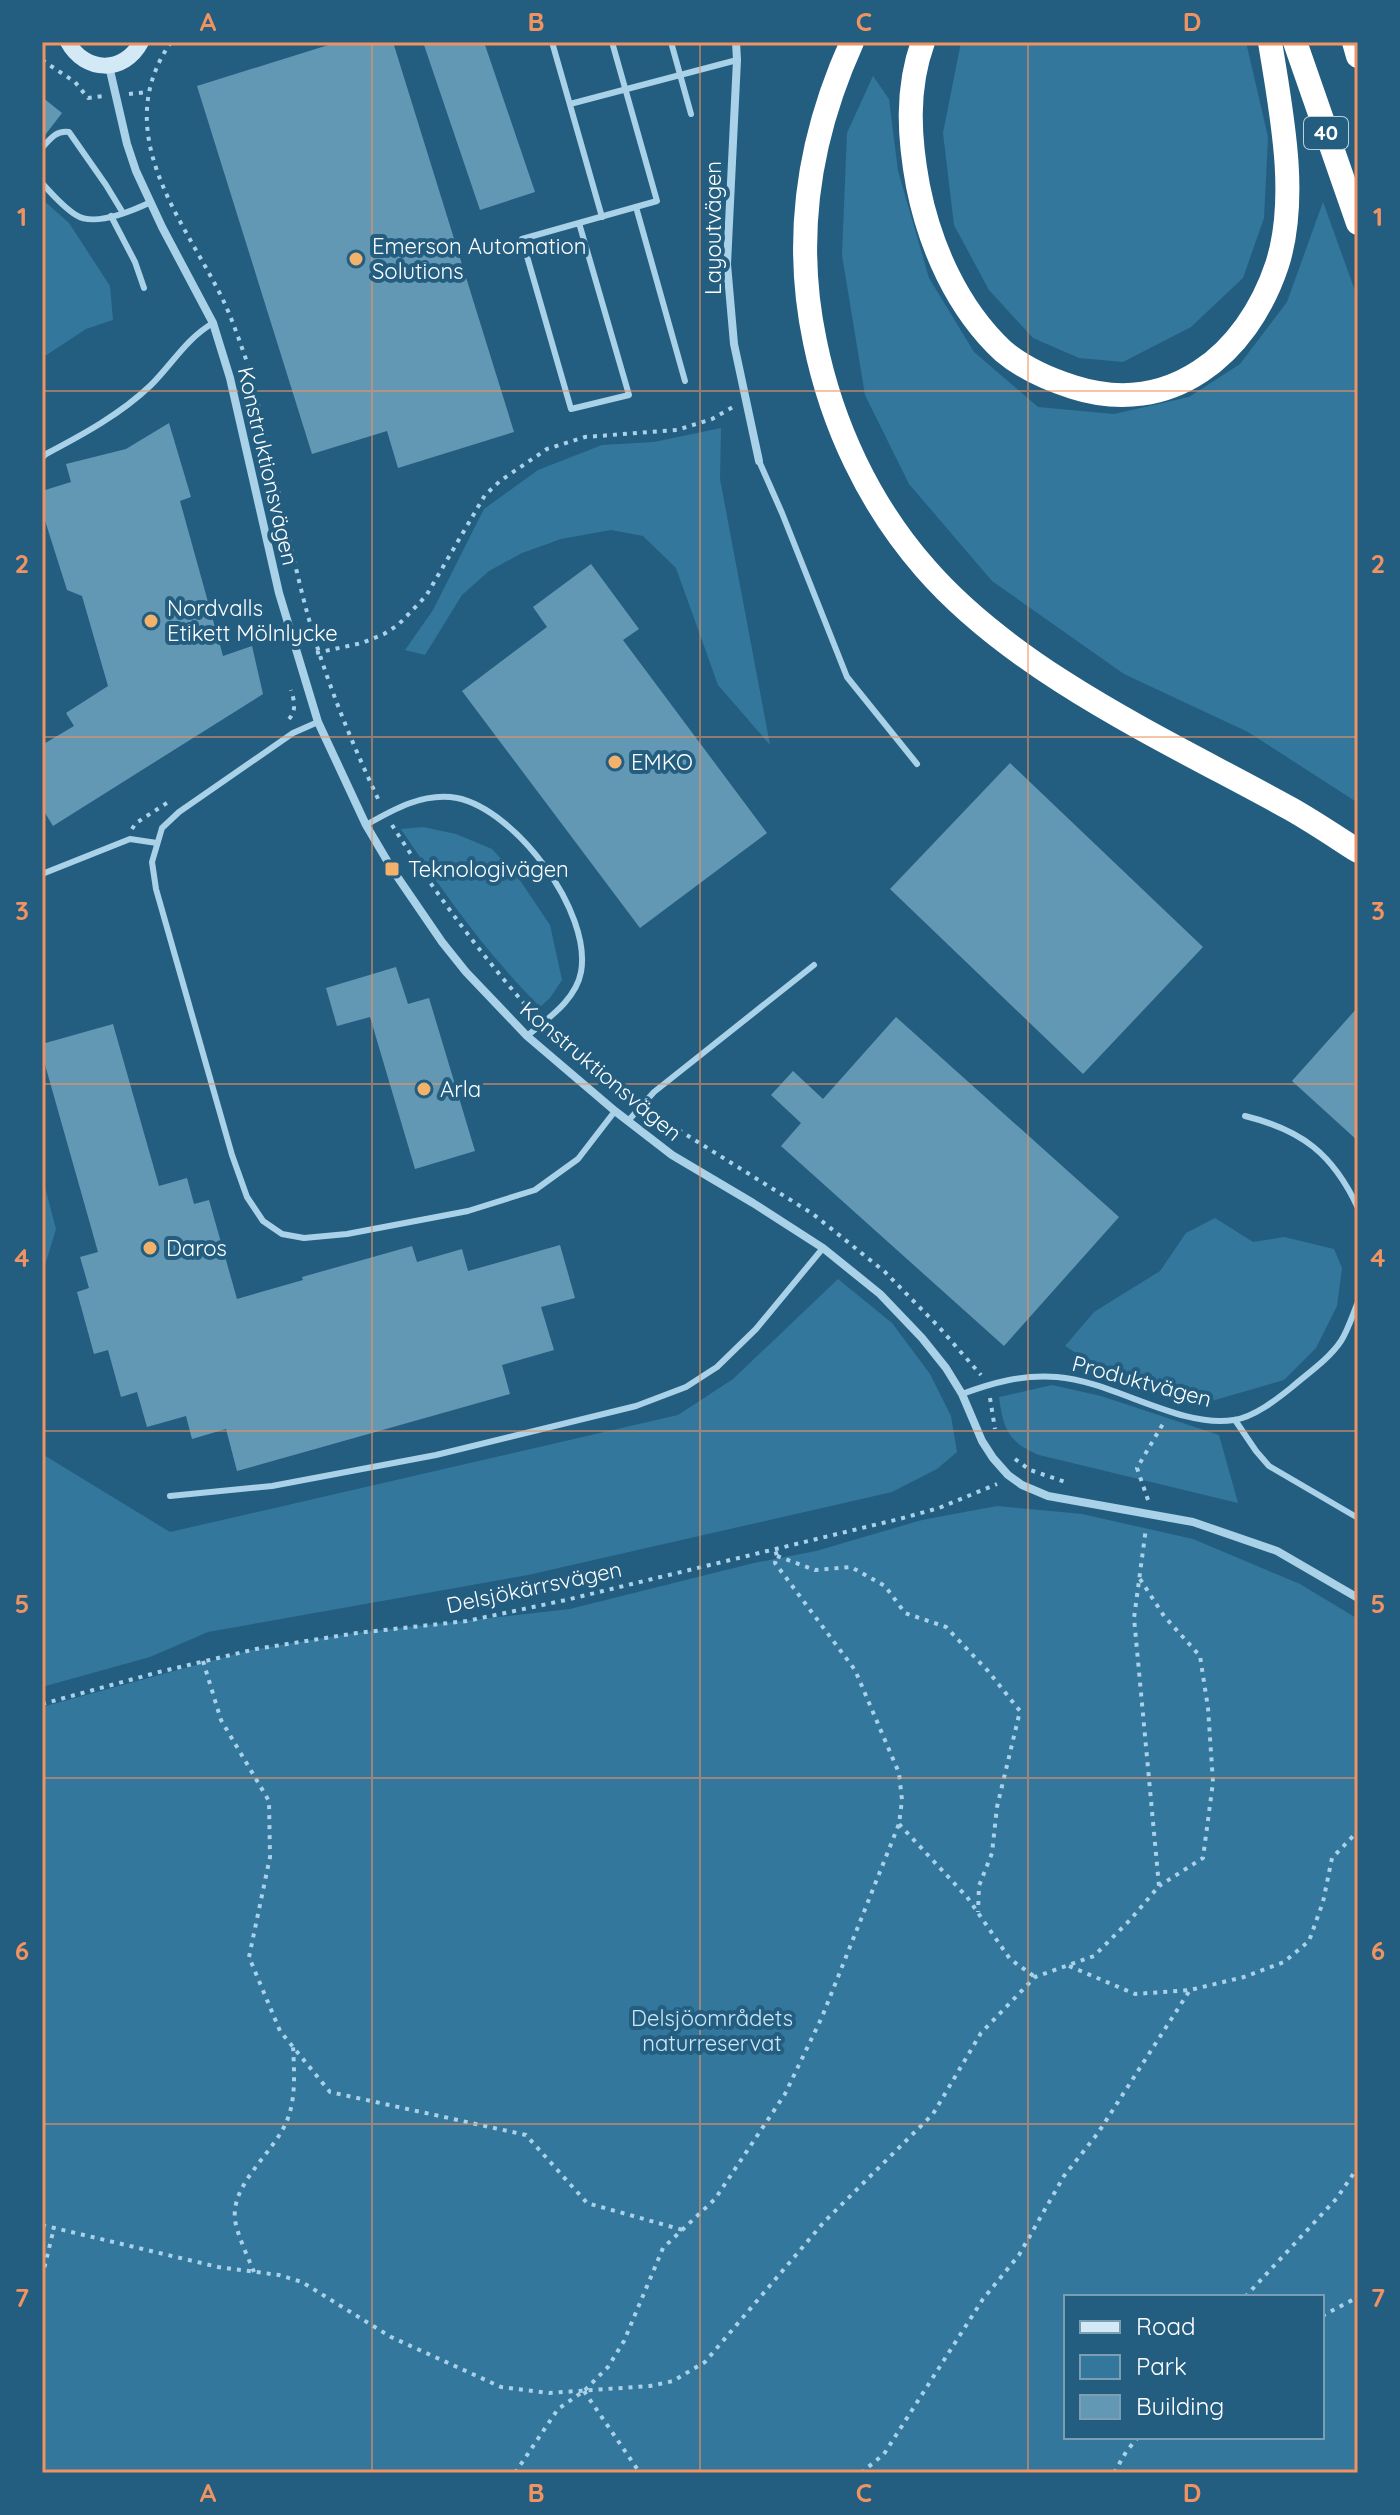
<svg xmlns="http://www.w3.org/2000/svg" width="1400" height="2515" font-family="Quicksand,sans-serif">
<rect width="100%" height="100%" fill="#235e81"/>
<g fill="#33779d" fill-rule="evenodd">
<polygon points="961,42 1246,42 1268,137 1264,218 1243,278 1191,327 1123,362 1079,358 1033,338 989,290 954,225 943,133"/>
<polygon points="873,76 889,99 898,171 929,278 974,352 1038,407 1114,414 1189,397 1240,364 1287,302 1323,202 1358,299 1358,803 1248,732 1124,674 992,581 909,484 865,395 842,255 847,133"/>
<polygon points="42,199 69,223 110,286 113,320 86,329 42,358"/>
<polygon points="721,428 720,479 770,745 718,685 676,568 643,536 611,530 561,539 522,553 489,571 462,595 425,655 405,650 433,610 484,509 538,470 602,445 654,442"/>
<path d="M 423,827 L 456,834 L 492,849 L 517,876 L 550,925 L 562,980 L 550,998 L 540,1007 C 486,953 443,892 401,829 Z"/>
<polygon points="42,1176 56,1229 42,1275"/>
<polygon points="1215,1218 1253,1242 1284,1237 1334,1249 1342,1268 1337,1306 1316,1348 1284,1380 1208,1402 1178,1399 1093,1364 1065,1346 1094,1312 1160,1271 1186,1233"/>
<polygon points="838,1279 892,1323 930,1374 951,1416 957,1452 937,1469 892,1492 528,1575 208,1632 150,1657 42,1687 42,1454 170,1532 678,1415 733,1379"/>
<path d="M 1052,1385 L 1101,1396 L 1219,1435 L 1238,1503 L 1039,1455 C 1009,1443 1003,1429 999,1397 Z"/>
<path d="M 997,1506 L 1082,1514 L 1193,1539 L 1300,1584 L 1358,1619 L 1358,2473 L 42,2473 L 42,1707 L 251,1650 L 355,1633 L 570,1609 L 754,1563 L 816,1551 L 922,1520 ZM 1066,2297 L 1322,2297 L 1322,2437 L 1066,2437 Z"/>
</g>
<g fill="#6398b5">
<polygon points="338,42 393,42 514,432 398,468 387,431 312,454 197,86"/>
<polygon points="423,42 484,42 535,192 480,210"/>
<polygon points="42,97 62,113 42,139"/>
<polygon points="169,423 191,497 180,501 223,656 252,646 263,694 53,826 42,808 42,745 74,726 66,713 108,686 82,596 67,590 42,511 42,491 71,482 66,464 126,449"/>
<polygon points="591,564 639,629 623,640 767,833 640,928 462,691 547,627 533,607"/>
<polygon points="1010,763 1203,947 1083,1074 890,889"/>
<polygon points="396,967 408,1004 429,998 475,1151 415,1169 370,1017 337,1026 326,988"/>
<polygon points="1358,1007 1358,1141 1292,1081"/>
<polygon points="896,1017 1119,1217 1004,1346 781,1146 801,1123 771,1095 793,1071 823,1099"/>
<polygon points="113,1024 159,1186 187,1178 194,1204 209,1200 237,1299 303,1280 302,1277 412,1246 417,1262 462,1249 468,1271 560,1245 575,1298 541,1307 554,1350 502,1365 510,1394 237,1471 226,1429 192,1439 186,1416 147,1427 137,1392 121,1397 108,1350 94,1354 77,1292 89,1288 80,1257 98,1252 42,1054 42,1044"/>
</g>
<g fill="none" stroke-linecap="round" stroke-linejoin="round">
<g stroke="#a9d1e7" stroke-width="4" stroke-dasharray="4 6" stroke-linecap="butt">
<path d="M 171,42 C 149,74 142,107 150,146 C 161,197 193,242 217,288 C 230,312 238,337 247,362 C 254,383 258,405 263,427 C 277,482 288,537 302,593 C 320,666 348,735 380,803"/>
<polyline points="42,60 75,82 88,98 104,96"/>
<polyline points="129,94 147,92"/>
<polyline points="316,653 362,643 384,634 398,625 426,596 485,495 500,481 547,449 585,437 677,430 712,419 733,407"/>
<path d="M 289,719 C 297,710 294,700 291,690"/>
<path d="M 392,825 C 435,893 482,956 535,1016"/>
<polyline points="132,829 136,823 170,801"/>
<polyline points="550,1030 633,1098"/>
<polyline points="653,1114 813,1214 885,1272 938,1326 981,1375"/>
<polyline points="990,1398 995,1429"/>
<polyline points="1015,1459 1030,1470 1068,1483"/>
<polyline points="1148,1500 1137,1468 1164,1422"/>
<polyline points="777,1556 815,1570 851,1567 885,1586 905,1613 946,1627 988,1671 1020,1711 997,1807 992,1853 979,1886 978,1912"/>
<polyline points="1140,1579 1164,1616 1200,1656 1208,1708 1213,1782 1203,1858 1159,1886"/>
<polyline points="203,1661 221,1720 269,1801 270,1857 249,1957 280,2031 330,2092 526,2135 587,2203 683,2230"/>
<polyline points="42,1704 159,1672 256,1649 357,1633 467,1621 566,1600 903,1518 939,1508 997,1484"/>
<polyline points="899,1824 967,1897 1010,1959 1035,1977"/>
<polyline points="1069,1966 1135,1994 1190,1990 1244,1977 1284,1962 1309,1941 1323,1902 1332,1858 1358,1831"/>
<polyline points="42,2225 218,2267 279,2275 302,2282 391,2337 501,2387 549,2393 650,2386 673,2381 705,2362 824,2222 933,2114 981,2033 1035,1977 1094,1956 1130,1920 1159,1886 1134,1618 1146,1528"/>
<path d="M 254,2272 C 248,2257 240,2241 236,2225 C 226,2184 278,2152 289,2115 C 296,2094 294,2068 293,2046"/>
<polyline points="42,2277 54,2228"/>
<polyline points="1245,2297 1337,2198 1358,2167"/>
<polyline points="1322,2316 1358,2297"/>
<polyline points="584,2391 640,2473"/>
<polyline points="515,2473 558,2409 584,2391 608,2367 624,2341 663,2248 715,2199 785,2094 822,2017 899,1824 902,1800 899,1773 855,1670 775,1563 777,1556 775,1549"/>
<polyline points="861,2473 884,2454 983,2299 1019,2255 1064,2176 1098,2133 1190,1990"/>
<polyline points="1114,2473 1126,2452 1138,2437"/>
</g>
<g stroke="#a9d1e7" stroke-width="6">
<polyline points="552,42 602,217"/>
<polyline points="671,42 691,114"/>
<polyline points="570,104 737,60"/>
<path d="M 42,148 C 50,139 56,130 69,132 L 106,185 L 123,213"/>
<path d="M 42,183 C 52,194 63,207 76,215 C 94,227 132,211 151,202"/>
<polyline points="636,207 685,381"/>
<polyline points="111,216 135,262 144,288"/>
<polyline points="579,223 629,395 571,409 522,239 657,201 612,42"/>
<path d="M 42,458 L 46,454 C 82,435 121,414 151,385 C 173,363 186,339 213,323"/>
<polyline points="759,461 782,513 847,677 917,764"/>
<polyline points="318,722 293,733 179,812 162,828 152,862 156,889 232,1155 247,1197 263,1221 282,1234 304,1238 347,1234 468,1211 535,1190 578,1159 615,1111"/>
<path d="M 366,825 C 394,809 424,792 457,798 C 516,810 592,912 581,972 C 576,1000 547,1019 527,1036"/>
<polyline points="42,874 130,839 157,843"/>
<path d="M 1245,1116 C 1302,1130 1333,1154 1358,1208"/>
<polyline points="628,1121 654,1092 814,965"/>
<path d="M 962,1394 C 992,1383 1023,1374 1057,1377 C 1112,1381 1181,1429 1234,1420 C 1254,1417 1276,1400 1292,1387 C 1308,1373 1329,1359 1341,1341 C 1348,1330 1353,1314 1358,1302"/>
<polyline points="1235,1420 1256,1451 1269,1466 1358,1518"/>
<polyline points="170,1496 272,1486 436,1455 636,1406 686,1387 717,1367 756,1329 823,1248"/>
</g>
<g stroke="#a9d1e7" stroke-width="8">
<polyline points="736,42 737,60 727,264 734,344 759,461"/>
<polyline points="109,66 127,144 136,171 162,227 213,323 230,378 279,593 318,722 366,825 392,869 442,942 466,972 527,1036 615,1111 672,1155 753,1203 823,1248 880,1294 922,1338 946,1368 962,1394 982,1441 993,1458 1008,1475 1022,1485 1048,1496 1193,1522 1277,1551 1358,1598"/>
</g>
<path stroke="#d4e9f6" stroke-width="16" d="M 68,42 C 85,73 124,74 141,42"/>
<g stroke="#fff" stroke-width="24">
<path d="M 852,42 C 808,139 793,238 815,342 C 832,425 869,504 925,568 C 1017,674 1170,742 1291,809 C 1314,822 1336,837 1358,851"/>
<path d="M 923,42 C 906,89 909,138 918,186 C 930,246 957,308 1003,351 C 1023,368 1048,379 1073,387 C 1170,418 1247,355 1277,265 C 1299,197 1281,111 1270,42"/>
<polyline points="1295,42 1358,223"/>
<polyline points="1354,42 1358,56"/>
</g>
</g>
<path fill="none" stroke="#f09361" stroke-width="2" stroke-opacity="0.55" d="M 372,42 L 372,2473M 700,42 L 700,2473M 1028,42 L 1028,2473M 42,391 L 1358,391M 42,737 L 1358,737M 42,1084 L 1358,1084M 42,1431 L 1358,1431M 42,1778 L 1358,1778M 42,2124 L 1358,2124"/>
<g fill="#f3b26c" stroke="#235e81" stroke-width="3">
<circle cx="356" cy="259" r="8"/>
<circle cx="151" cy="621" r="8"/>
<circle cx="615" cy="762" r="8"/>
<rect x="384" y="861" width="16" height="16" rx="4"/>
<circle cx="424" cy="1089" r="8"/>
<circle cx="150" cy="1248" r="8"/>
</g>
<g text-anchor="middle" stroke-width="8" stroke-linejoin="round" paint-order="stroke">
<rect fill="#235e81" stroke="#bdcfd9" stroke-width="2" x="1304" y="117" width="44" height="32" rx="6"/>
<g font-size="20" font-weight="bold" fill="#fff">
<text x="1326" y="140">40</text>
</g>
<g font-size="22" fill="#fff" stroke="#235e81">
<text transform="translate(713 228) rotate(-90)" y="8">Layoutvägen</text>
<text transform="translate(268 466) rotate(77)" y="8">Konstruktionsvägen</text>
<text transform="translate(601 1071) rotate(40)" y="8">Konstruktionsvägen</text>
<text transform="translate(1142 1381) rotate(15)" y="8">Produktvägen</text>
<text transform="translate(534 1587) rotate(-12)" y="8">Delsjökärrsvägen</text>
</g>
<g font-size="22" fill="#fff" stroke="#235e81" text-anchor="start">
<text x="372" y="254">Emerson Automation<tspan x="372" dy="25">Solutions</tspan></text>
<text x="167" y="616">Nordvalls<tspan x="167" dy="25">Etikett Mölnlycke</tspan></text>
<text x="631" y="770">EMKO</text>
<text x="408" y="877">Teknologivägen</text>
<text x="440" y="1097">Arla</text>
<text x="166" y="1256">Daros</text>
</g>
<g font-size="22" fill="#cde7f6" stroke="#235e81">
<text x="712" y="2026">Delsjöområdets<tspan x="712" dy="25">naturreservat</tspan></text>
</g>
</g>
<rect width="1400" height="2515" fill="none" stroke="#235e81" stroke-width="88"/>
<rect x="1064" y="2295" width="260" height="144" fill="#235e81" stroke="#7b9eb3" stroke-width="2"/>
<rect x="1080" y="2321" width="40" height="12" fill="#d4e9f6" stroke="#7b9eb3" stroke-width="2"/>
<text x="1136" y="2335" font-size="24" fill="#ffffff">Road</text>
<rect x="1080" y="2355" width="40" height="24" fill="#33779d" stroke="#7b9eb3" stroke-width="2"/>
<text x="1136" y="2375" font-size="24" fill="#ffffff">Park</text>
<rect x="1080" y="2395" width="40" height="24" fill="#6398b5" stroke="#7b9eb3" stroke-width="2"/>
<text x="1136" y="2415" font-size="24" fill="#ffffff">Building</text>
<rect x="44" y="44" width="1312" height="2427" fill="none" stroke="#f09361" stroke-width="3"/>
<g font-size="26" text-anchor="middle" font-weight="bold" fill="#f09361">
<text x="208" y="31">A</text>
<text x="536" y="31">B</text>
<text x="864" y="31">C</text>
<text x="1192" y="31">D</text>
<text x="22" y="226">1</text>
<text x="1378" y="226">1</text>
<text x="22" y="573">2</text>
<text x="1378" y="573">2</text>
<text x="22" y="920">3</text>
<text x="1378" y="920">3</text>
<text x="22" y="1267">4</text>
<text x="1378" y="1267">4</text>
<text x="22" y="1613">5</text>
<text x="1378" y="1613">5</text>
<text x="22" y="1960">6</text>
<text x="1378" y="1960">6</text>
<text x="22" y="2307">7</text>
<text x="1378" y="2307">7</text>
<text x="208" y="2502">A</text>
<text x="536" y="2502">B</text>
<text x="864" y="2502">C</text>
<text x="1192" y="2502">D</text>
</g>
</svg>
